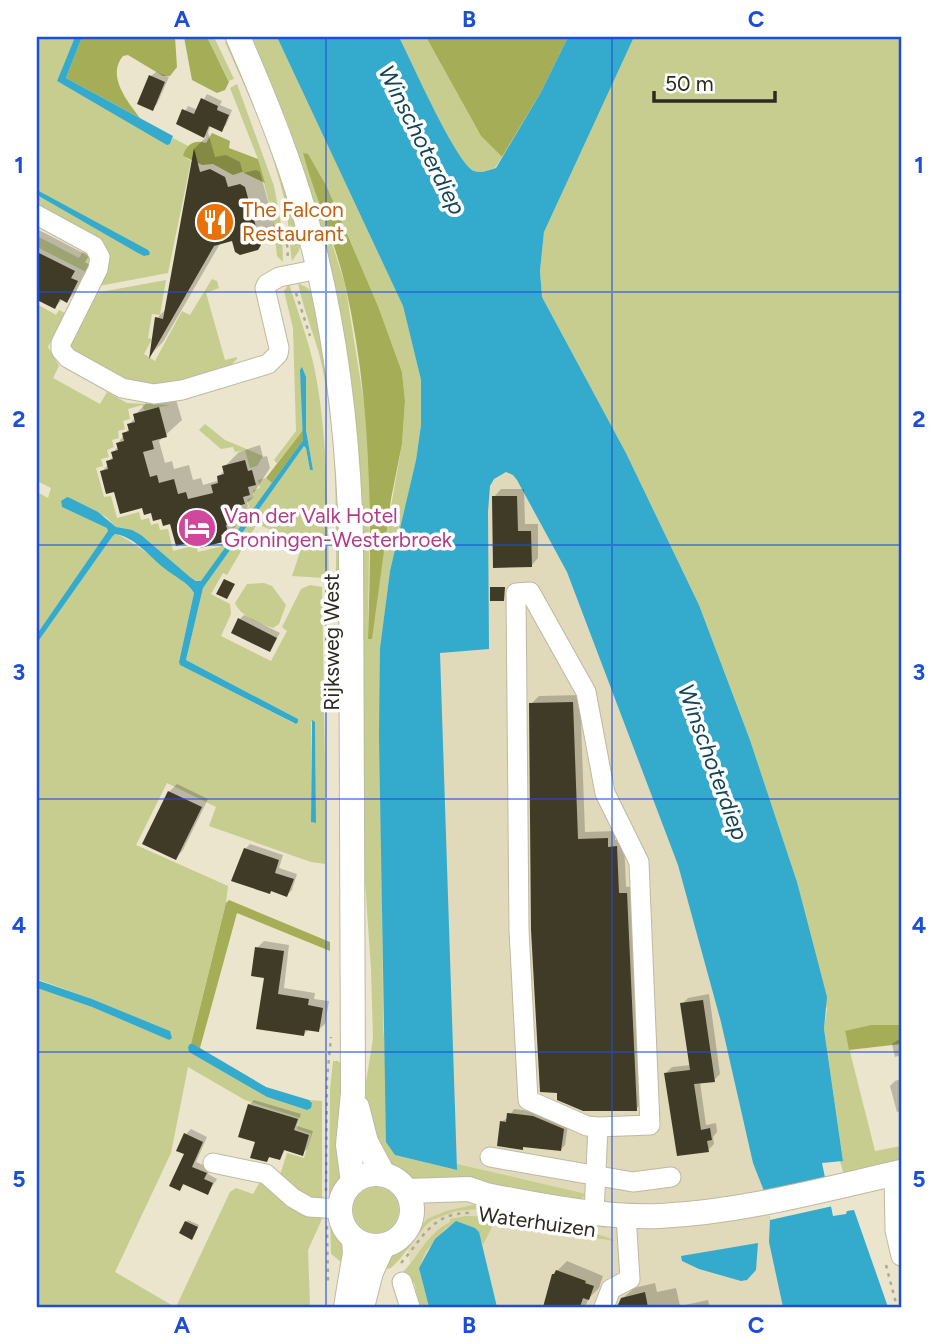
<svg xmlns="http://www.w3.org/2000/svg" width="938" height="1344" font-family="Figtree,sans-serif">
<rect width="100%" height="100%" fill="#eae5cc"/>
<polygon fill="#e0d9ba" points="477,396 590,541 814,1307 421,1307 406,1244 419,1227 422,1205 410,1179 389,1167 371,750"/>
<g fill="#c6cd8e" fill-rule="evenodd">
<polygon points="37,37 75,37 57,81 170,144 173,138 188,146 183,156 191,161 168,273 99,286 107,267 37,208 37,195 136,252 146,256 150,253 37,190"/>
<polygon points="207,37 214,37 234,79 229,81"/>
<path d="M 251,37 L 277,37 L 403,306 L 421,380 L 421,425 L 416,460 L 390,571 L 380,648 L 383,1028 L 395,1155 L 456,1170 L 457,1164 L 586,1194 L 580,1200 L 410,1179 L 384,1163 L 367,1113 L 365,1088 L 373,1039 L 371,969 L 360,808 L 360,549 L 302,165 L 286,119 ZM 303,153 L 308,155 L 327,187 L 378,306 L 402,372 L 405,401 L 402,444 L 368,638 L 370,465 L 364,403 L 345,284 Z"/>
<path d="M 399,37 L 426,37 L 481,136 L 502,157 L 495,168 C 489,170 481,174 474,171 C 456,163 411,60 399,37 Z"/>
<polygon points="634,37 901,37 901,1025 871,1025 845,1032 875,1151 901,1146 901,1164 844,1175 840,1161 843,1160 824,1029 827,1009 797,882 750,740 699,605 626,453 542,297 540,271 544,232"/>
<path d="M 225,42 L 233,45 L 275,147 L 301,239 L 299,251 L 292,261 C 289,243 289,225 286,207 C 274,149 249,96 225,42 Z"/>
<polygon points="237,84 274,186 282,230 283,262 277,256 273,220 258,159 230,88"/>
<polygon points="37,236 79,258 85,248 92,258 86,272 37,247"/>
<polygon points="212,279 217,281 219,288 206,293 225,360 237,357 237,359 229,367 163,387 127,382 70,351 68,346 95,293 166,280 160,315 152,314 148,338 152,339 144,354 155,361 182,311 190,315"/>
<path d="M 298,283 L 308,288 L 313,297 L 335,408 L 340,572 L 336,574 C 336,508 337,441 324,376 C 319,344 304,314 298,283 Z"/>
<path d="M 289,284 C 298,312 309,342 315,371 C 328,438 327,508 329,576 L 324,578 L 292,576 L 303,543 L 257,524 L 227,575 L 223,573 L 211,594 L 230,604 L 231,614 L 221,636 L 271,661 L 287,631 L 282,627 L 301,589 L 310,585 L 322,587 L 325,764 L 325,864 L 311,862 L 209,826 L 216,807 L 167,783 L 136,845 L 228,886 L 226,903 L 189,1052 L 267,1097 L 307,1110 L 312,1103 L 309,1100 L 322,1101 L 322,1201 L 312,1202 L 279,1178 L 287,1153 L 304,1158 L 311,1134 L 297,1129 L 300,1118 L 245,1100 L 188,1067 L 171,1153 L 115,1272 L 175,1307 L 37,1307 L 37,988 L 92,1007 L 169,1040 L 170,1031 L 92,999 L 37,979 L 37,643 L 112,537 L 115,534 C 128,536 186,581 194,593 L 179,662 L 180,665 L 295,724 L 298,719 L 186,660 L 203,588 L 304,446 L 306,447 L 310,470 L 313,470 L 306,430 L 304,368 L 303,430 L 277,463 L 274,460 L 296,431 L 293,328 L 284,291 ZM 311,722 L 315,722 L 316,823 L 311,822 Z"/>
<polygon points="37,304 56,315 59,310 65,313 48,347 59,366 53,378 100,404 107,392 127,403 170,405 144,410 142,405 128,409 130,419 123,421 125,429 118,431 119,438 112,440 114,447 107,450 109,457 101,459 103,466 96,468 104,497 111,496 117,518 139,512 141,520 149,518 151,525 158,523 160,530 168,529 173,551 196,545 198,552 227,545 225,537 233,535 231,528 238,525 236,518 244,516 242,509 249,507 247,499 254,497 253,490 260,488 258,480 266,478 272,483 204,579 199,582 190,577 140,535 116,527 106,517 67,497 61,501 62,507 108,528 108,531 37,634 37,492 48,498 51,488 37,481"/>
<polygon points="205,424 225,440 263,456 257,466 250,468 245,450 235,452 233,447 221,449 199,430"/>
<path d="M 264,583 L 272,586 L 286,605 L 279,624 L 273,628 C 260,624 240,616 235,603 L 247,584 Z"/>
<polygon points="333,1061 338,1061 341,1064 341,1130 345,1173 333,1199 329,1199 330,1090"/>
<polygon points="261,1180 319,1214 322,1219 308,1250 310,1307 176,1307 230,1192 236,1188 253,1194"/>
<circle cx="376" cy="1210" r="23"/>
<polygon points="472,1205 496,1207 600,1223 607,1228 478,1209 456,1211 432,1220 425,1226 400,1259 391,1268 381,1270 389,1255 406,1244 427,1219 446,1211"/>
<path d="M 466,1216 C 489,1216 600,1229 615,1241 L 494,1223 L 483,1245 L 475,1228 L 452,1225 L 446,1228 L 426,1251 L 419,1268 L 429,1307 L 420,1307 L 414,1282 L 404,1282 L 401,1274 C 420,1256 425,1235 450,1222 L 450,1219 Z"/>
<polygon points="330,1218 332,1218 346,1248 341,1262 331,1254"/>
</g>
<g fill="#a5ad56">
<path d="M 82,37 L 175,37 L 177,67 L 170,76 L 163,76 L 128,55 L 123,56 C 106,76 128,102 140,118 L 66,78 Z"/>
<polygon points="184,37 207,37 229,82 225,90 217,93 192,80"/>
<polygon points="426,37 568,37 541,92 502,157 481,136"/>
<path d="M 212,133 L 230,141 L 229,148 L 258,159 L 265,183 L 242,172 L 233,175 L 213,164 L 202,165 L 183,156 C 186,144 195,139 206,143 Z"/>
<path d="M 303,153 L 308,154 L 327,187 L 378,306 L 402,372 L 405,401 L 402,444 L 391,499 L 372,639 L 368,639 C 372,520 372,401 345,284 C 334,239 315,197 303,153 Z"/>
<polygon points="303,430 303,440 272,483 266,478"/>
<polygon points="229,900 330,942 330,951 237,913 200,1048 191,1044 226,903"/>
<polygon points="871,1025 901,1025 901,1044 849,1050 845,1031"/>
</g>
<g fill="#34aacc">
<polygon points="75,37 82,37 66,78 173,136 170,144 167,145 57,81"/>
<path d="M 277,37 L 399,37 C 411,60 456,163 474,171 C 481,174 489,170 496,168 L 541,92 L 568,37 L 634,37 L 544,232 L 540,271 L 542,297 L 626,453 L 699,605 L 750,740 L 797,882 L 827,997 L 824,1029 L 843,1161 L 822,1163 L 833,1216 L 846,1214 L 847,1211 L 854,1210 L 888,1307 L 783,1307 L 769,1242 L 770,1220 L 764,1191 L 753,1163 L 721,1022 L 678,865 L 567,572 L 517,480 L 513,475 L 506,472 L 494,479 L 490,486 L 488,512 L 489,649 L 440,653 L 457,1170 L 395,1155 L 386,1142 L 379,735 L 380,648 L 390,571 L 416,460 L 421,425 L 421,380 L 403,306 Z"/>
<polygon points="37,190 148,250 150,253 149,255 144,256 136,252 37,195"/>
<path d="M 302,367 L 306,377 L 306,430 L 313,470 L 310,470 L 306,448 L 304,446 L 203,588 L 186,660 L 298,719 L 298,722 L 296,724 L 180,665 L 179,662 L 194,593 C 187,582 174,576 164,568 C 149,556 135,537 115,534 L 112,537 L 37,643 L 37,634 L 108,531 L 107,528 L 62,507 L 61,501 L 67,497 L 70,498 L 98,512 L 116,527 L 132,530 L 141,535 L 190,577 L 196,581 L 201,581 L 303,440 L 300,370 Z"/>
<polygon points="312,720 315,722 316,823 311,822"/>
<polygon points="37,980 92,999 170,1031 172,1038 169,1040 92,1007 37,988"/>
<polygon points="190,1044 193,1044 266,1087 309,1100 312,1103 311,1108 307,1110 267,1097 189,1052 188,1047"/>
<polygon points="456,1221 475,1228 479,1232 497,1307 429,1307 419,1268 435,1239"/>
<polygon points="758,1243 756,1270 747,1280 741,1281 699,1269 682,1261 681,1256"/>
</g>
<polygon fill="#eae5cc" points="828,1178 833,1206 770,1220 764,1191"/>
<g fill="#0003">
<polygon points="156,72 169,77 157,104 152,109 151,76"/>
<polygon points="207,94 222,101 220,105 232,110 226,125 221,130 211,125 208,132 215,157 226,155 240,162 243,173 256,170 260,172 275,228 257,248 233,239 221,242 163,342 151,354 157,318 167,308 195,148 206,137 178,124 188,106 198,110"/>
<polygon points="37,229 89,256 85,262 92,266 82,285 67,301 63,299 55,307 37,298"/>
<polygon points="174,393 182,420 159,441 165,463 172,461 174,469 189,465 193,480 201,478 203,485 217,481 219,476 225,470 224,467 239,452 260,445 263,457 267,456 270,468 253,494 254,497 247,503 248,506 236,522 237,525 222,540 200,538 171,522 143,506 102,471 108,465 108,462 114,456 113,452 119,446 118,443 130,427 129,424 135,418 135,415 150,399"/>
<polygon points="501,489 524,489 525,524 538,524 538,558 531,566 494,497"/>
<polygon points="244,615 280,633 269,650 240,619"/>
<polygon points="580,695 585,832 615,831 615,840 624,840 626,887 634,886 643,1102 636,1109 531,704 539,696"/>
<polygon points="177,784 208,799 183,850 176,858 169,792"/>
<polygon points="250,844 283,855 279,868 297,874 292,890 287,895 245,849"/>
<polygon points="264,941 289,945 284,988 315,993 314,999 329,1001 325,1024 318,1030 309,1029 304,1034 266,976 257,948"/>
<polygon points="709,994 720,1074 714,1080 700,1082 706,1125 716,1123 717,1132 713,1137 714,1144 708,1150 666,1073 672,1067 691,1065 682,1004 688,998"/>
<polygon points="901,1038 901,1055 895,1057 892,1044"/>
<polygon points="901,1079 901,1111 897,1112 890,1086 895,1081"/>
<polygon points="254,1100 301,1114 297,1126 313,1131 307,1149 302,1154 286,1148 280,1158 271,1156 266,1160 258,1141 240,1135 250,1104"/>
<polygon points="514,1109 538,1112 568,1125 565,1145 561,1149 525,1145 522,1148 501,1122 509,1117"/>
<polygon points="191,1129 207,1137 196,1162 210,1168 208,1174 217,1179 208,1193 185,1183 180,1189 186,1153 186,1134"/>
<polygon points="188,1220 199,1225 194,1236 186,1222"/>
<polygon points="567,1261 603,1276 599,1288 589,1298 585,1307 545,1307 553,1275"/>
<polygon points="655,1283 657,1292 676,1288 680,1306 708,1300 710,1307 619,1307 623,1298 634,1288"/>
</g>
<g fill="#403b27">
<polygon points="149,75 165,82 153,111 137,104"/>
<polygon points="201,98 218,106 217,110 229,115 222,132 209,126 204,138 176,124 182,109 194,114"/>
<polygon points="194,148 200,172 210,169 225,177 228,187 240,184 245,187 261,245 258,250 240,255 235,252 232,241 214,246 149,359 155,317 163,319"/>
<polygon points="37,252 75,271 71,278 78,281 67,303 60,299 55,309 37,300"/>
<polygon points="159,407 167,437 152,441 154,449 143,452 150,477 157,475 159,483 174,479 178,494 186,492 188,499 213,493 211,485 218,483 217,476 224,474 222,466 245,460 248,471 252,470 256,485 248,487 250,495 243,497 245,504 237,506 239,514 232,516 234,523 226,525 228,532 221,535 223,542 200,548 198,541 176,546 170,524 163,526 161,519 153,521 151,513 144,515 142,508 120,514 114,492 106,494 100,471 108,469 106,461 113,459 111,452 118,450 116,443 124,441 122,433 129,431 127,424 135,422 133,414"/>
<polygon points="492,496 517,496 518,531 531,531 532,567 493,568"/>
<polygon points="224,579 235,584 227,599 216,594"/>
<polygon points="490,587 505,587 504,601 490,601"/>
<polygon points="238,618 277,638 270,652 231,633"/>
<polygon points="573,702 578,839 608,838 608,847 617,846 619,893 627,893 637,1111 583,1111 557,1100 557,1093 540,1092 531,930 529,703"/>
<polygon points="168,791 202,807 176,860 142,844"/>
<polygon points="244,848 279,860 275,873 294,879 287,897 271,891 270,894 231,881"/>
<polygon points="255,947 284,951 278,994 309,999 308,1005 323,1008 319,1032 305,1030 304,1036 256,1029 264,978 251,976"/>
<polygon points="703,1000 715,1082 694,1084 701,1130 710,1128 712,1140 707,1141 709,1152 677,1156 664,1073 690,1070 680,1003"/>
<polygon points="248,1104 298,1119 294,1130 309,1135 303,1156 284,1150 280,1160 269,1157 267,1162 250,1158 255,1142 238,1137"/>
<polygon points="507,1113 533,1116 564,1129 561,1151 523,1147 523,1150 497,1146 500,1121 506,1122"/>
<polygon points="184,1133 203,1142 192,1167 207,1173 204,1179 213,1183 208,1195 183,1184 180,1191 169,1186 184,1154 176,1151"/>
<polygon points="185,1221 198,1227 192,1240 179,1233"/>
<polygon points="556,1270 586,1281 585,1283 594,1286 589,1300 583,1298 580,1307 543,1307 552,1274 554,1274"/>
<polygon points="645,1292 648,1307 617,1307 621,1298"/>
</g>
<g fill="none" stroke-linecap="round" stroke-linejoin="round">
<g stroke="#beb9a2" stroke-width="21">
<g id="minor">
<polyline points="37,215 94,246 100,257 98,269 61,343 61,350 68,358 122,388 154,394 182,390 268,364 278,354 279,348 265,288 267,284 279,277 319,269"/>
<polyline points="490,1157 633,1182 671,1177"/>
<polyline points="213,1163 266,1174 293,1198 309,1207 339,1209"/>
<polyline points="894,1174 895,1230 901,1256"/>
<polyline points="594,1213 598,1127 650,1125 639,862 605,793 586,692 530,592 516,593 519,930 528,1100 587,1126 598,1127"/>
<polyline points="402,1282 410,1307"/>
<polyline points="604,1307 611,1289 630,1279 626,1215"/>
</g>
</g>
<g stroke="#beb9a2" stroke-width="26">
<g id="major">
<path d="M 238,37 C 263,94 287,152 304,212 C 335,319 348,428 351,539 L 353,1093 L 348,1145 L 353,1182"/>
<polyline points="357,1107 366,1142 383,1174"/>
<circle cx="376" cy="1210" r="36"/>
<path d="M 407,1191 L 469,1189 L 486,1195 C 543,1206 602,1218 660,1216 C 742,1212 822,1190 901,1172"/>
<polyline points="346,1307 355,1253 354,1239"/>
<polyline points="362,1307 371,1272 383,1246"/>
</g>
</g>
<g stroke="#ada995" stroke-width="2.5" stroke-dasharray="3.5 5" stroke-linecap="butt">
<polyline points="286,227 288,259"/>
<polyline points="296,293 310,336"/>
<polyline points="326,1191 327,1079 331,1037"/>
<polyline points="327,1226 328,1282"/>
<path d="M 401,1263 C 423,1238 432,1212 471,1213"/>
<polyline points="886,1265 897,1307"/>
</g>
<use href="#minor" stroke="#fff" stroke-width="19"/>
<use href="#major" stroke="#fff" stroke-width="24"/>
</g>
<path fill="none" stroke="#1d4ed8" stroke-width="2" stroke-opacity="0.55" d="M 326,37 L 326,1307M 612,37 L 612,1307M 37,292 L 901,292M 37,545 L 901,545M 37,799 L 901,799M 37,1052 L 901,1052"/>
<defs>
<g id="restaurant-disc" transform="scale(2.0125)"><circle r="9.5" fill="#e8710a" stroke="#fff"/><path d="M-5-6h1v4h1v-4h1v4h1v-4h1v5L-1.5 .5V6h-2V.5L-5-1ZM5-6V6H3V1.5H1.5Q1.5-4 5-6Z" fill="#fff"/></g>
<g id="hotel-disc" transform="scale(2.0125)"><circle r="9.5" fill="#d1479c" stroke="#fff"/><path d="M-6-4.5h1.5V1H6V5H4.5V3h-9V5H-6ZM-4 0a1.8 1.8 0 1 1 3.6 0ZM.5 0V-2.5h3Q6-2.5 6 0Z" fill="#fff"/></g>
</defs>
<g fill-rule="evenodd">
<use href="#restaurant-disc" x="215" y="222"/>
<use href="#hotel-disc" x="197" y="528"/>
</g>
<g text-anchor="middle" stroke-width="7" stroke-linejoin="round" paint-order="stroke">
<g font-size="21" fill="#c56008" stroke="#fff" text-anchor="start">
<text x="242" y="217">The Falcon<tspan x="242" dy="24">Restaurant</tspan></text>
</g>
<g font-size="21" fill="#b23c85" stroke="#fff" text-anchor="start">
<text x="224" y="523">Van der Valk Hotel<tspan x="224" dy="24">Groningen-Westerbroek</tspan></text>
</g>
<g font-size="21" fill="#2d2b21" stroke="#fff">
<text transform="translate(332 642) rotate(-90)" y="7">Rijksweg West</text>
<text transform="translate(537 1222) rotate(8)" y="7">Waterhuizen</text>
</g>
<g font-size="23" font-style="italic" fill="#144553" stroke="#fff">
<text transform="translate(422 140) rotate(63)" y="8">Winschoterdiep</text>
<text transform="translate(713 762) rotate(70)" y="8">Winschoterdiep</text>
</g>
</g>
<rect width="938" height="1344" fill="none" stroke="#ffffff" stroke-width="77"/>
<path d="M654 91v10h121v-10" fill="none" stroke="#2d2b21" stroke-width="3.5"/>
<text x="665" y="91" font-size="21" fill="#2d2b21" stroke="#ffffff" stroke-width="5" paint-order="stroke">50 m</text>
<rect x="38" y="38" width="862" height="1268" fill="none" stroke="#1d4ed8" stroke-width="2.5"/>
<g font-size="23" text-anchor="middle" font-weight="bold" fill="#1d4ed8">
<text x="182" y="27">A</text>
<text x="469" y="27">B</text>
<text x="756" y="27">C</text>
<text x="19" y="173">1</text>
<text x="919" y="173">1</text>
<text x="19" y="427">2</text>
<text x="919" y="427">2</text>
<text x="19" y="680">3</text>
<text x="919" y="680">3</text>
<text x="19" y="933">4</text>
<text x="919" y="933">4</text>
<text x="19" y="1187">5</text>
<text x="919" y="1187">5</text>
<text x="182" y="1333">A</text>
<text x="469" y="1333">B</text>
<text x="756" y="1333">C</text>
</g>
</svg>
